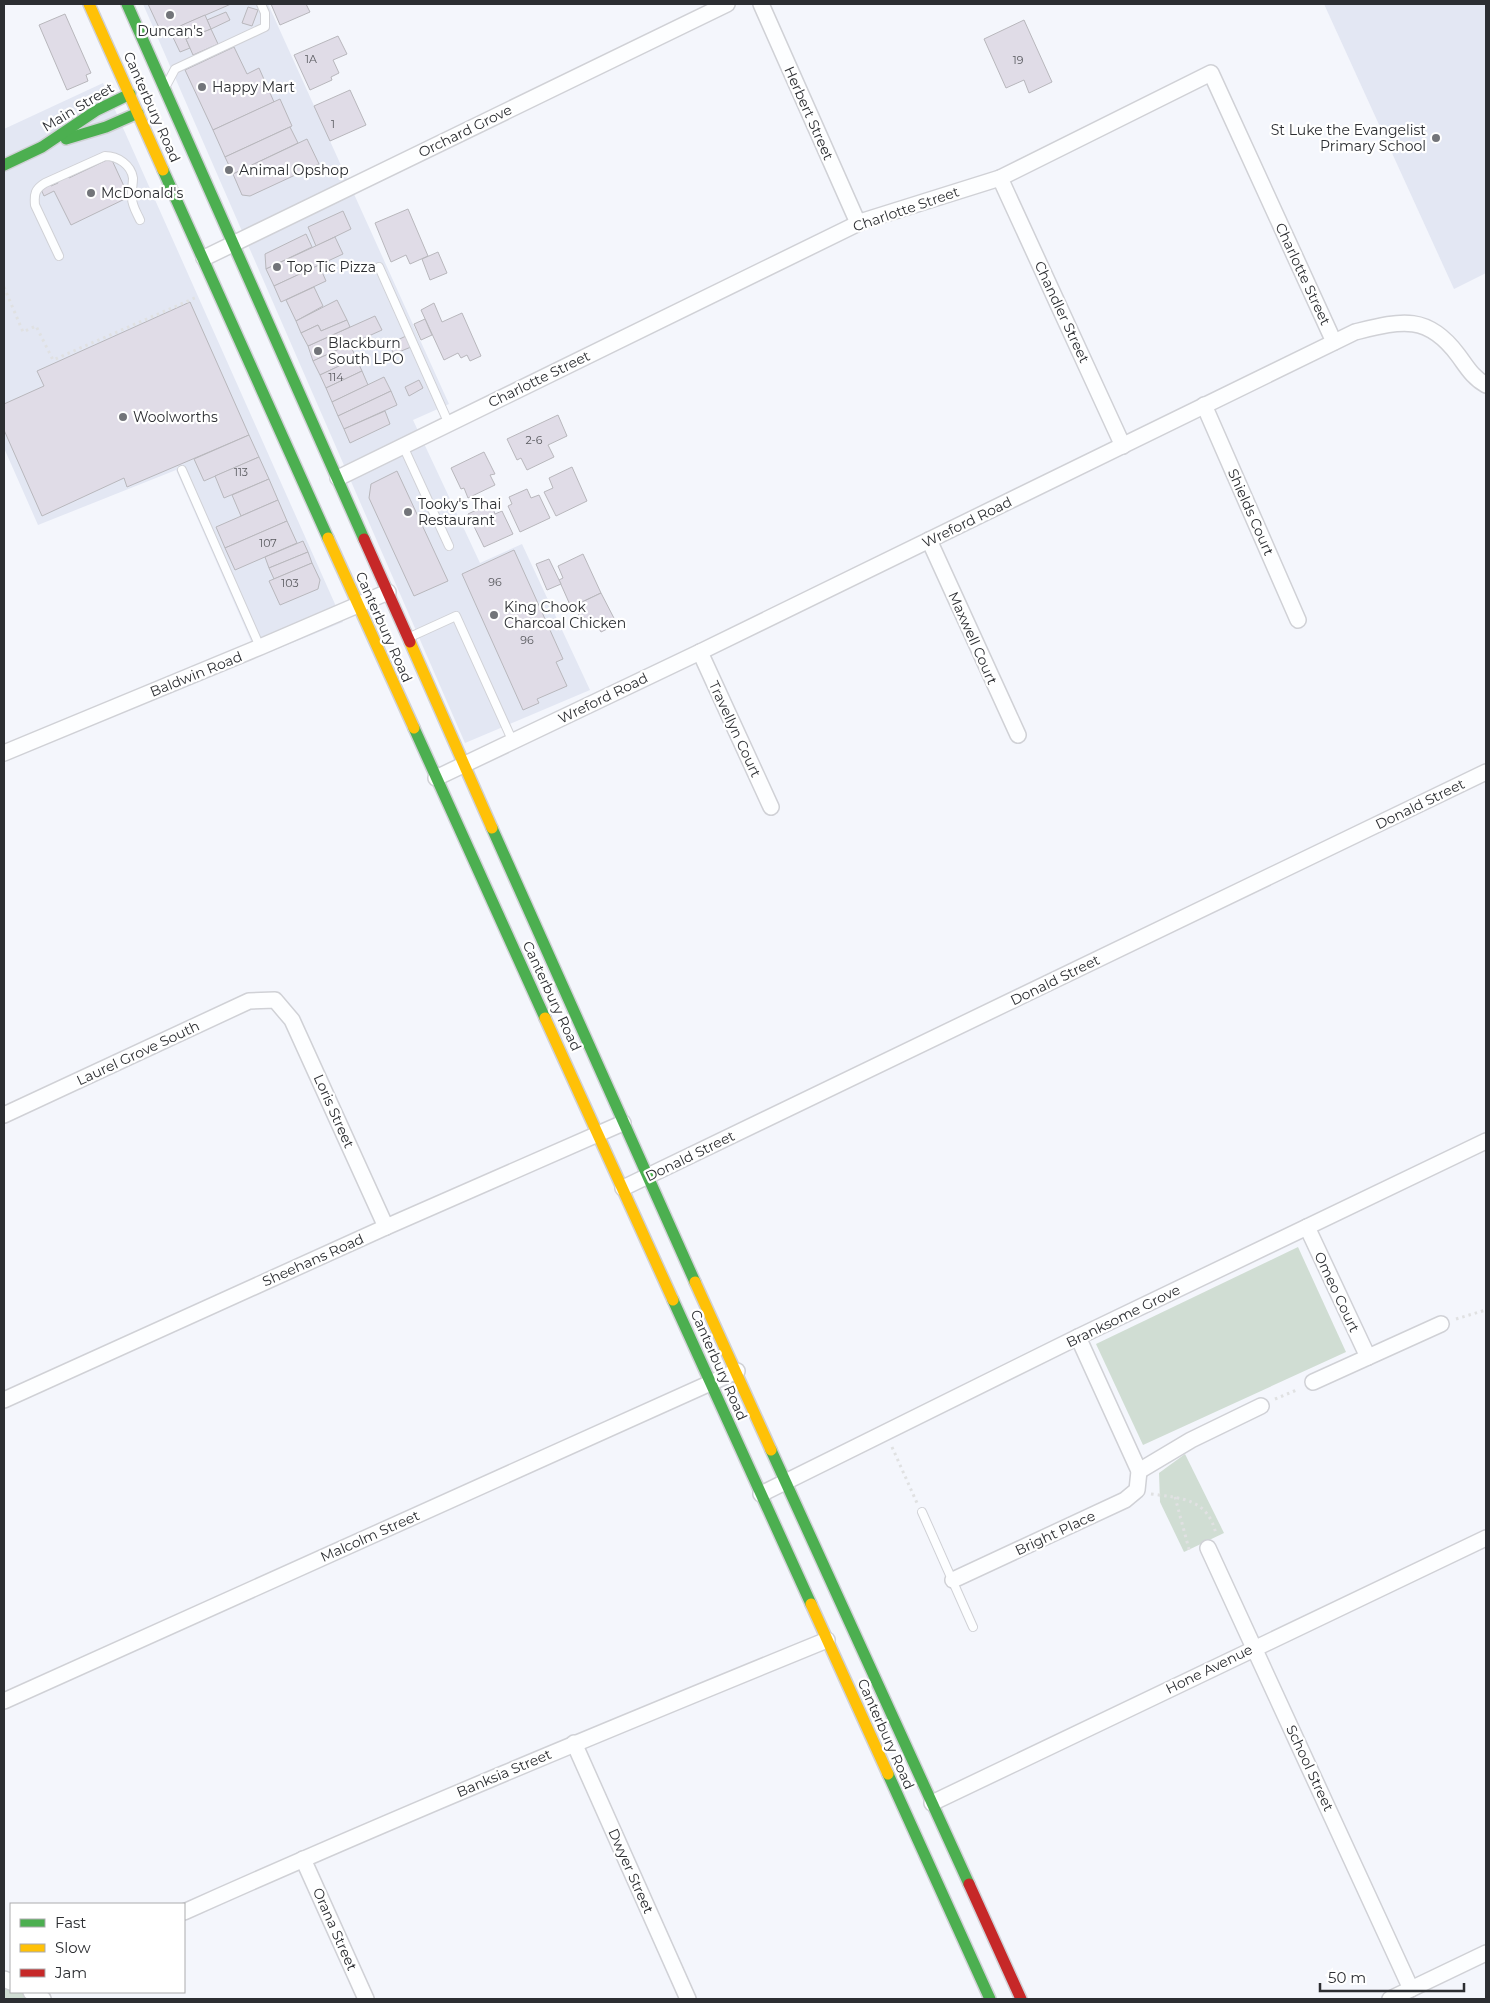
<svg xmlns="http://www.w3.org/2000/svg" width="1490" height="2003" font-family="Montserrat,sans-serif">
<rect width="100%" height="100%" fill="#f4f6fc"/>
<g fill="#e3e7f3">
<polygon points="143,4 268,4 449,404 413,420 480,563 522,544 590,690 465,743"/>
<polygon points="1324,4 1486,4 1486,273 1454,289"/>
<polygon points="103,83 343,622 258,657 176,470 38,525 4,448 4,129"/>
</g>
<g fill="#d0ddd3">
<polygon points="1298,1247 1346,1352 1143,1445 1096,1344"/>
<polygon points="1185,1454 1224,1533 1184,1552 1160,1502 1159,1473"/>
<polygon points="4,1988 11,1990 11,1992 26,1992 43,1999 4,1999"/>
</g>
<g fill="#e0dce7" stroke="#b8b7bc">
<polygon points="148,4 231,4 162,34"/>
<polygon points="271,4 306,4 310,12 280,25"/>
<polygon points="248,7 258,10 252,26 242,23"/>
<polygon points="226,12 230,20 211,29 207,20"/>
<polygon points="65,14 91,73 86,75 88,81 67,90 39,25"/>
<polygon points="205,15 211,29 186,39 180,26"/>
<polygon points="1024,20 1052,82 1029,93 1024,80 1006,88 984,39"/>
<polygon points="180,26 190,48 180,52 170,31"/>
<polygon points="211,29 218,44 193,55 186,39"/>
<polygon points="338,36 347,54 333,60 339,73 331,77 332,80 310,90 294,55"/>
<polygon points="234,47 247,74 259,68 274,102 213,130 185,70"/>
<polygon points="350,90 366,125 330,141 314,106"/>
<polygon points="280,99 292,126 225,157 213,130"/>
<polygon points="290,127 298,143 233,174 225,157"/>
<polygon points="307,139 319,164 250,196 242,195 233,174"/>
<polygon points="111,158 129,197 71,225 54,191 44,196 40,187 50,182 51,186 58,183 57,180 67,175 69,178"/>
<polygon points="408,209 428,256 410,264 406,255 391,262 375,223"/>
<polygon points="343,211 351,229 316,246 308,227"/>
<polygon points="306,234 312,247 266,269 265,254"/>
<polygon points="335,237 343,254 274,286 266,269"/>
<polygon points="438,252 447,273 430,280 422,259"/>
<polygon points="319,265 326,281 281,302 274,286"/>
<polygon points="314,287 323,306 296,321 286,300"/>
<polygon points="337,300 347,320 321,331 318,325 301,333 296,321"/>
<polygon points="190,302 249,435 127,487 124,478 42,516 4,430 4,404 44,386 37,371"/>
<polygon points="434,303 442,322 462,313 481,356 470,361 467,355 461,358 458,353 444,360 421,310"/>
<polygon points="375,316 382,330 313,361 308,346"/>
<polygon points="425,319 432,335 421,340 414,324"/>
<polygon points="347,320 350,327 308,346 301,333 318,325 321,331"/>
<polygon points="406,336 411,347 394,354 389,344"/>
<polygon points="350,344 356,358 320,375 313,361"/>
<polygon points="356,358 362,371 326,388 320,375"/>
<polygon points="362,371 368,385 332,402 326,388"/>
<polygon points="384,377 391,391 338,416 332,402"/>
<polygon points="419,380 423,388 409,396 405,387"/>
<polygon points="391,391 397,405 344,429 338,416"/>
<polygon points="385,411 390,424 350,443 344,429"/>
<polygon points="558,415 567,436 548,445 554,457 527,470 521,458 517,460 507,439"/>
<polygon points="249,435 259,457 204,481 194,459"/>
<polygon points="484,452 495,474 490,475 495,485 468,498 464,488 461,489 451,468"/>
<polygon points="259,457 269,479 224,498 215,476"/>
<polygon points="572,467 587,501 556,516 544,492 553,488 549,478"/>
<polygon points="397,471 448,581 414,596 369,498 371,484"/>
<polygon points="269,479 278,500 241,516 232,495"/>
<polygon points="527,489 531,498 539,495 550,518 520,532 508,506 512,504 509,497"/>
<polygon points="278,500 287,521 225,548 216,527"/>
<polygon points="491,503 495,514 502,511 513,534 484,547 468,514"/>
<polygon points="287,521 297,543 235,570 225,548"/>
<polygon points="303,541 308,552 269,568 265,557"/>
<polygon points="514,550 563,659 556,662 567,686 537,699 539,703 523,710 462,574"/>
<polygon points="308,552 312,563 274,579 269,568"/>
<polygon points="583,554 601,593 571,607 559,580 563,578 558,566"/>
<polygon points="549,559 561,584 547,590 536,564"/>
<polygon points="312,563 320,580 318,589 280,605 269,581"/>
<polygon points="601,593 617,624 601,632 597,625 590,629 583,616 580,617 574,606"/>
</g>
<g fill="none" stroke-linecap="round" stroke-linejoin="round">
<g stroke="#d0d1d6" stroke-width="10">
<g id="lane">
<polyline points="167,84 175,69 265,27 265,13 261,4"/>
<path d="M 59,256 L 35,205 C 34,194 35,189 45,183 L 105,156 C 118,156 131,165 133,178 C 133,185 131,192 132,198 C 132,206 137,213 140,220"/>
<polyline points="379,267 449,424"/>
<polyline points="403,446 449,546"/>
<polyline points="182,470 260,647"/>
<polyline points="410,637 456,616 513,742"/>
<polyline points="922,1512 973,1627"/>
</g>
</g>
<g stroke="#d0d1d6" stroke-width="18">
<g id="street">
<polyline points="761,4 858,223"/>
<polyline points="1000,178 1123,446"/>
<polyline points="204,258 727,4"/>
<polyline points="1204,405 1298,620"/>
<polyline points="338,478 863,221 1000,178 1211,73 1334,342"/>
<polyline points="929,540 1018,735"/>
<polyline points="700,652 771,807"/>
<polyline points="4,753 260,647 388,592"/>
<path d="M 436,778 L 700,652 L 1355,332 C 1400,321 1427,313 1458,355 C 1467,367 1473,378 1486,385"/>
<polyline points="4,1115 249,1001 275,1000 292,1020 386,1227"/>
<polyline points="623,1188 1486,772"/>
<polyline points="1307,1227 1368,1357"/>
<polyline points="1313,1382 1441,1324"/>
<polyline points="4,1400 386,1227 623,1123"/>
<polyline points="1139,1471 1191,1440 1261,1406"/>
<polyline points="761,1494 1078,1337 1486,1141"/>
<polyline points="1208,1548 1411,1989"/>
<polyline points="953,1580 1125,1500 1137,1490 1139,1471 1078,1337"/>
<polyline points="4,1701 737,1371"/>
<polyline points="574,1743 688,1999"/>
<polyline points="932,1803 1486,1538"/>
<polyline points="303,1859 366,1999"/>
<path d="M 184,1912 C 396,1817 612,1728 827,1640"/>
<polyline points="4,1979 11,1982"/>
<polyline points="31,1992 43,1999"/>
<polyline points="1390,1999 1486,1953"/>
</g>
</g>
<g stroke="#d0d1d6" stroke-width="14">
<g id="fast">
<polyline points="127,4 364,539"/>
<polyline points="66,139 106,127 138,113"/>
<polyline points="4,165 42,147 97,110 130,94"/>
<polyline points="163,170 328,538"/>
<polyline points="414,728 545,1018"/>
<polyline points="492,828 695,1282"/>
<polyline points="673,1300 811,1604"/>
<polyline points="771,1450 969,1884"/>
<polyline points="888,1774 990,1999"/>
</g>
</g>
<g stroke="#d0d1d6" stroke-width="14">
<g id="slow">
<polyline points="89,4 163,170"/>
<polyline points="328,538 414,728"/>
<polyline points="410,642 492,828"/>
<polyline points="545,1018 673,1300"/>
<polyline points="695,1282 771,1450"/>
<polyline points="811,1604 888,1774"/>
</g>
</g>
<g stroke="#d0d1d6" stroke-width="14">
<g id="jam">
<polyline points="364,539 410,642"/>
<polyline points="969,1884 1021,1999"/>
</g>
</g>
<g stroke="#e0e1e2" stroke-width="3" stroke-dasharray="2.5 4" stroke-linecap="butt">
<polyline points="4,287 23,332 36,326 53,360 197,297"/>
<polyline points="1456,1319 1486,1310"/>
<polyline points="1275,1399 1299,1389"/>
<polyline points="892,1447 917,1503"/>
<path d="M 1151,1494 C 1182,1498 1208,1499 1216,1534"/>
<polyline points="1175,1497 1190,1553"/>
</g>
<use href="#lane" stroke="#fdfeff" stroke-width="8"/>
<use href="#street" stroke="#fdfeff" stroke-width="15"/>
<use href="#fast" stroke="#4caf50" stroke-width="11"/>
<use href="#slow" stroke="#ffc107" stroke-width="11"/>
<use href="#jam" stroke="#c62828" stroke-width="11"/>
</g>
<g fill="#727479" stroke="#fff" stroke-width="2">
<circle cx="170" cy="15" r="5"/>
<circle cx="202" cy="87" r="5"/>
<circle cx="1436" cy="138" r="5"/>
<circle cx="229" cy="170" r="5"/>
<circle cx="91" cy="193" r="5"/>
<circle cx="277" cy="267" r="5"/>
<circle cx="318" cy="351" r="5"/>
<circle cx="123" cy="417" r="5"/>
<circle cx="408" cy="512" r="5"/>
<circle cx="494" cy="615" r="5"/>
</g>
<g text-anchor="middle" stroke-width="4.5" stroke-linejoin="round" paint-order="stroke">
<g font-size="11" fill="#595a5f">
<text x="311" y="63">1A</text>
<text x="1018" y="64">19</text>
<text x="333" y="128">1</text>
<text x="336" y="381">114</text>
<text x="534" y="444">2-6</text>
<text x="241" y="476">113</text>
<text x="268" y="547">107</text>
<text x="495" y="586">96</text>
<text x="290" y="587">103</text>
<text x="527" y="644">96</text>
</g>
<g font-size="14" fill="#2c2e32" stroke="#fff" text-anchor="start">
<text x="170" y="36" text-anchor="middle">Duncan's</text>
<text x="212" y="92">Happy Mart</text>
<text x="1426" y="135" text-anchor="end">St Luke the Evangelist<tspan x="1426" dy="16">Primary School</tspan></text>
<text x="239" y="175">Animal Opshop</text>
<text x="101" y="198">McDonald's</text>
<text x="287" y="272">Top Tic Pizza</text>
<text x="328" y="348">Blackburn<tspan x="328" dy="16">South LPO</tspan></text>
<text x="133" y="422">Woolworths</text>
<text x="418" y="509">Tooky's Thai<tspan x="418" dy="16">Restaurant</tspan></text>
<text x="504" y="612">King Chook<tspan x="504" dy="16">Charcoal Chicken</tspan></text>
</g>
<g font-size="14" fill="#2c2e32" stroke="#fff">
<text transform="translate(78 107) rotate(-31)" y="5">Main Street</text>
<text transform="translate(152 107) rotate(66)" y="5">Canterbury Road</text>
<text transform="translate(809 113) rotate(66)" y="5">Herbert Street</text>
<text transform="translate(465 131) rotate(-26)" y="5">Orchard Grove</text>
<text transform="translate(906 209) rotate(-19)" y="5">Charlotte Street</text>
<text transform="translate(1303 274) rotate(65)" y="5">Charlotte Street</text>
<text transform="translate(1062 312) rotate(65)" y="5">Chandler Street</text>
<text transform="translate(539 379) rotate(-26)" y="5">Charlotte Street</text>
<text transform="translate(1251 512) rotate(66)" y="5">Shields Court</text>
<text transform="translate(967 522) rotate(-26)" y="5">Wreford Road</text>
<text transform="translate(384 627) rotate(66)" y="5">Canterbury Road</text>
<text transform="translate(973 638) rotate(66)" y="5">Maxwell Court</text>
<text transform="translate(196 674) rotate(-22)" y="5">Baldwin Road</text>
<text transform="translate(603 698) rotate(-26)" y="5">Wreford Road</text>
<text transform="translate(735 729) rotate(65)" y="5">Travellyn Court</text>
<text transform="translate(1420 804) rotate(-26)" y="5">Donald Street</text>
<text transform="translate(1055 980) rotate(-26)" y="5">Donald Street</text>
<text transform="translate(552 996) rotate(65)" y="5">Canterbury Road</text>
<text transform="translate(138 1053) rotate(-25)" y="5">Laurel Grove South</text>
<text transform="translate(334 1111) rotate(66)" y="5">Loris Street</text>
<text transform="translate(690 1156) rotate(-26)" y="5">Donald Street</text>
<text transform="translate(313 1260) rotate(-24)" y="5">Sheehans Road</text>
<text transform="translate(1337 1292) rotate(65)" y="5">Omeo Court</text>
<text transform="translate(1123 1316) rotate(-26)" y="5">Branksome Grove</text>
<text transform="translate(719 1365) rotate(66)" y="5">Canterbury Road</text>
<text transform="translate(1055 1533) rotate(-25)" y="5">Bright Place</text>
<text transform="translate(370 1536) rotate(-24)" y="5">Malcolm Street</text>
<text transform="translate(1209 1669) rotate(-26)" y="5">Hone Avenue</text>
<text transform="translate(886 1734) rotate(66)" y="5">Canterbury Road</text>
<text transform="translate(1310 1768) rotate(65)" y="5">School Street</text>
<text transform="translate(504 1773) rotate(-23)" y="5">Banksia Street</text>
<text transform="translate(631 1871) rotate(66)" y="5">Dwyer Street</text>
<text transform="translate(335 1929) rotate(66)" y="5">Orana Street</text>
</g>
</g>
<rect width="1490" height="2003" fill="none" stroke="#2c2e32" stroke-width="10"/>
<rect x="10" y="1903" width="175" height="90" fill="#ffffff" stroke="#ababad"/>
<rect x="20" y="1919" width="25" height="8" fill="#4caf50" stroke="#ababad"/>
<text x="55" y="1928" font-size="15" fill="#2c2e32">Fast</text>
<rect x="20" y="1944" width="25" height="8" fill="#ffc107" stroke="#ababad"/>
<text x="55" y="1953" font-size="15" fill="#2c2e32">Slow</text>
<rect x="20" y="1969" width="25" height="8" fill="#c62828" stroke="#ababad"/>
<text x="55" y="1978" font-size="15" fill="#2c2e32">Jam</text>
<path d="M1320 1983v8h144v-8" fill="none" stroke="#2c2e32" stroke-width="2.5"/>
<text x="1328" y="1983" font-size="15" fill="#2c2e32" stroke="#ffffff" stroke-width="4" paint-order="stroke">50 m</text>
</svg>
